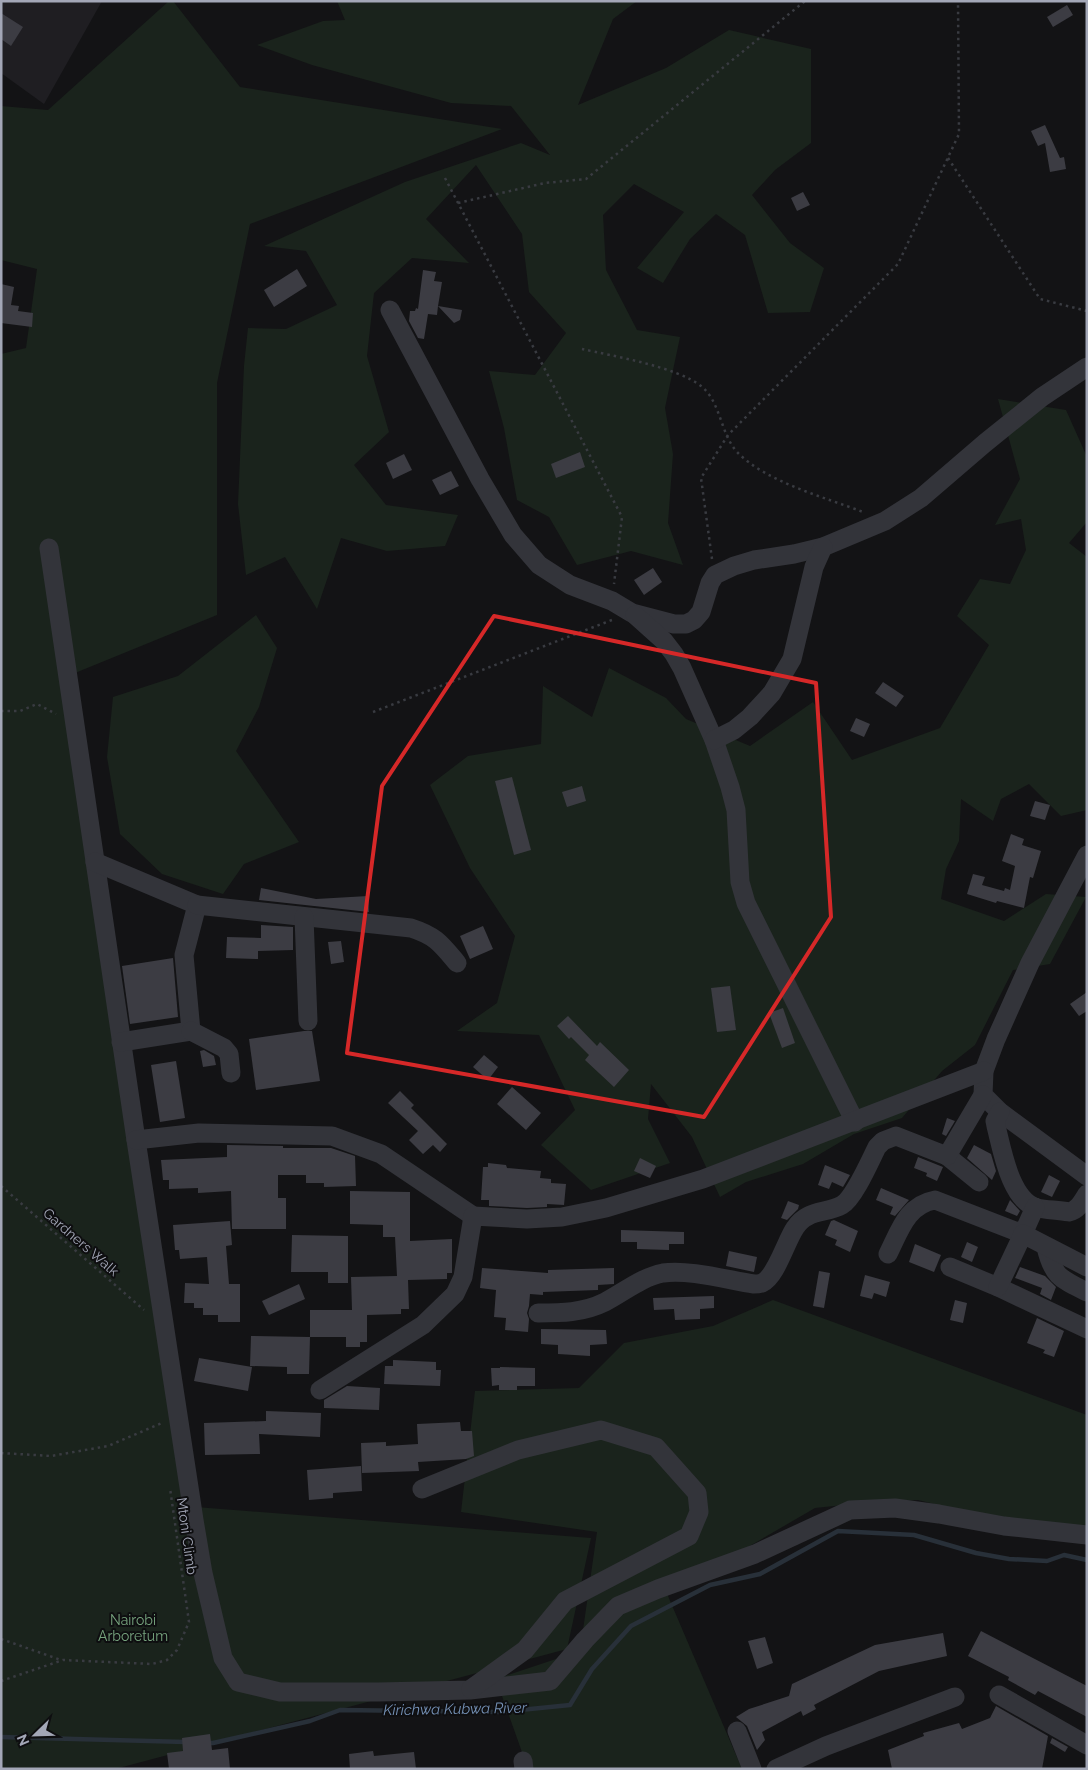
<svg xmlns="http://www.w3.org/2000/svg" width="1088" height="1770" font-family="Raleway,sans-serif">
<rect width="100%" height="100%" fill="#131315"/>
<polygon fill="#1f1e22" points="1,1 102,1 44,104 1,73"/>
<g fill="#1a231c">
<polygon points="169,1 173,1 240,87 502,129 250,224 217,383 217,615 75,673 183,1506 591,1538 567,1649 115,1769 1,1769 1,354 26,348 37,269 1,260 1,106 48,110"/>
<polygon points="337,1 637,1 613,19 578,105 666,68 729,30 811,49 811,143 775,170 752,195 790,243 824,268 810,312 768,313 745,235 716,214 690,239 663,283 637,268 684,212 634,184 603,215 606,270 637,330 680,337 665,408 673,454 668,523 683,565 631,551 577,565 549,517 517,500 504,428 489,371 535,375 566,333 529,292 522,234 476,165 426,219 469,263 412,258 374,293 367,356 389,432 354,465 386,505 458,515 445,546 387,551 341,538 317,609 285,557 246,575 238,504 244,366 248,328 286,329 337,305 306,251 264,246 405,182 521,143 550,155 511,106 451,103 312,65 257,45 323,21 345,20"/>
<polygon points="998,399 1066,410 1087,457 1087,522 1069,543 1087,557 1087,810 1061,816 1029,784 1001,799 993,821 961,799 959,841 946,869 941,899 1004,921 1046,894 1086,897 1050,964 1013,970 975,1045 942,1071 902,1118 854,1134 803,1164 746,1182 720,1197 692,1137 651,1084 648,1119 670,1163 591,1190 541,1145 575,1110 539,1035 457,1031 497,1003 515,936 470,868 430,785 468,756 541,744 543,686 592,717 609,668 666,698 686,719 750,746 813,702 852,760 940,728 989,645 957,616 980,579 1010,584 1026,550 1021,519 995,525 1020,479"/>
<polygon points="256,615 277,648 259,707 236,751 299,842 244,864 223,894 162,874 120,834 107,757 113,697 178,676"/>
<polygon points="773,1300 1087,1415 1087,1532 996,1519 918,1500 863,1503 815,1508 741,1551 662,1582 742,1769 528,1769 496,1679 580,1651 597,1532 461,1512 475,1391 579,1388 624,1343 713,1326"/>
</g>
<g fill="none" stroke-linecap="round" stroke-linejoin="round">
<g stroke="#283039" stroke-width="4.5">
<polyline points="1,1737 186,1742"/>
<polyline points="206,1743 213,1743 310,1721 340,1710 500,1712 570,1705 592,1669 631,1626 710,1585 760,1574 838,1531 914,1535 976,1553 1009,1559 1047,1561 1064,1555 1087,1560"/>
</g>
</g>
<g fill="#3c3c43">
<polygon points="1067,5 1073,15 1053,27 1047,17"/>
<polygon points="1,13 23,27 11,46 1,39"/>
<polygon points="1045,125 1060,158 1064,157 1066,169 1050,172 1045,143 1038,146 1031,131"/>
<polygon points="803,192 810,205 797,211 791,198"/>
<polygon points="297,269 307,286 274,307 264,290"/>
<polygon points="423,270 436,272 434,281 442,282 438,306 462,310 460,320 454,323 438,306 437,315 428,314 424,339 418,338 409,321 410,311 415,311 416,308 418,309"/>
<polygon points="1,284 14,287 11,305 19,306 18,311 33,313 32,327 1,323"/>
<polygon points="580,452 585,467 556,478 551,464"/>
<polygon points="404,454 412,470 393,479 386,463"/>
<polygon points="451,471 459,486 440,495 432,480"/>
<polygon points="653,568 662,582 644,595 634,580"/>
<polygon points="883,682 904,696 896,707 875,693"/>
<polygon points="856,718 870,724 864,737 850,731"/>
<polygon points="512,777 531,850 514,855 495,781"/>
<polygon points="582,786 586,801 567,807 562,792"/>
<polygon points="1035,801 1050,805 1045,820 1030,816"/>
<polygon points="1011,834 1024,839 1022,845 1041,851 1033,878 1030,877 1024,908 997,901 996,903 967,894 973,874 985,877 982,885 1004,891 1005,888 1010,890 1015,866 1002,861"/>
<polygon points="261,888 316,899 368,896 369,912 259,900"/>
<polygon points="261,925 293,927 293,950 258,951 258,959 226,958 227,937 261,938"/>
<polygon points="483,926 493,949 470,959 460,936"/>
<polygon points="341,941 344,962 331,964 328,942"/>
<polygon points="173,958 178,1017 130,1024 122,966"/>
<polygon points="730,986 736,1030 717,1032 711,988"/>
<polygon points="1087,992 1087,1011 1079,1016 1070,1004"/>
<polygon points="783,1008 795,1043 782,1048 769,1013"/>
<polygon points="568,1016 597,1046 600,1042 629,1070 614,1087 585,1060 589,1055 571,1037 569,1039 557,1026"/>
<polygon points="304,1031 312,1031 320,1081 256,1090 249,1039"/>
<polygon points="204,1050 214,1056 216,1065 203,1067 200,1051"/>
<polygon points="484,1055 498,1067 488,1080 473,1067"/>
<polygon points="176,1061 185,1118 160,1122 151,1065"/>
<polygon points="512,1087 541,1113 526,1130 497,1104"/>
<polygon points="400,1091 414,1105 411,1108 447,1144 440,1152 433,1145 423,1154 409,1140 418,1131 388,1103"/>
<polygon points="947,1118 955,1121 946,1136 942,1134"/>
<polygon points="227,1145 283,1146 283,1148 331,1148 355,1156 356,1186 324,1187 324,1183 306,1183 306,1175 278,1175 278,1198 286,1198 286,1229 232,1229 231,1191 198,1193 198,1188 169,1189 169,1180 163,1180 161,1160 227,1157"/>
<polygon points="974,1145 991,1154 996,1171 992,1180 967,1158"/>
<polygon points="918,1157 943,1167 937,1181 926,1176 927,1173 914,1168"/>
<polygon points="640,1158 656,1166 650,1178 634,1171"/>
<polygon points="488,1163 506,1165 507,1168 541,1171 540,1178 551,1179 551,1183 566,1184 564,1205 547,1204 547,1207 527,1208 489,1206 489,1200 481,1200 483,1167 488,1167"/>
<polygon points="825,1165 850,1175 843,1187 832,1182 829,1189 818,1185"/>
<polygon points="1049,1175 1060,1181 1052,1197 1041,1192"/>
<polygon points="881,1188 909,1200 895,1216 890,1214 893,1207 876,1200"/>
<polygon points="350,1191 410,1192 410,1241 452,1239 452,1273 447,1273 447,1279 408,1280 409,1309 401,1309 401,1314 367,1315 367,1342 360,1342 360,1347 346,1347 346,1337 310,1337 310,1310 352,1310 351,1277 397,1276 395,1237 383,1237 383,1225 350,1224"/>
<polygon points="1010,1200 1020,1211 1017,1216 1005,1211"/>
<polygon points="788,1201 799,1205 798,1209 787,1220 781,1218"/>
<polygon points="834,1220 858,1231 850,1252 835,1245 837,1240 825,1235 831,1221"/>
<polygon points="230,1221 232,1245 226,1246 229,1284 240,1284 240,1322 218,1322 218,1315 203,1315 203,1308 194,1308 194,1303 184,1303 185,1283 209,1284 207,1257 180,1259 179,1250 175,1250 173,1225"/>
<polygon points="621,1230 684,1232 684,1244 669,1244 669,1250 637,1249 637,1242 621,1242"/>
<polygon points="292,1235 348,1236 348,1283 328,1283 328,1272 291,1272"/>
<polygon points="967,1242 978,1247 972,1262 961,1257"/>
<polygon points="915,1244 941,1255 934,1272 909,1262"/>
<polygon points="729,1251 757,1257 754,1272 726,1266"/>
<polygon points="1020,1267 1045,1276 1056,1287 1051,1300 1040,1294 1042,1288 1015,1278"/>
<polygon points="482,1268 548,1273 548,1270 614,1268 614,1284 598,1285 598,1290 543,1292 543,1295 530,1294 529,1306 527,1313 529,1319 528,1332 505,1330 506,1318 494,1317 496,1290 480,1288"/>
<polygon points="819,1271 830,1273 824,1308 813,1306"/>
<polygon points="865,1275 890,1282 886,1297 874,1293 872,1299 860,1296"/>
<polygon points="299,1284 305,1299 269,1315 262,1301"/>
<polygon points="714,1296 714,1308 700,1309 700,1319 675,1320 674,1309 654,1310 653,1298"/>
<polygon points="955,1300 967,1303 963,1323 950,1320"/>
<polygon points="1037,1318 1064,1331 1054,1357 1043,1353 1045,1350 1027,1343"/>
<polygon points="541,1329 606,1330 607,1344 590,1345 590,1356 558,1354 558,1345 541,1344"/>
<polygon points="251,1336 310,1337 309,1374 287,1374 287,1367 250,1366"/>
<polygon points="199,1358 252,1367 248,1391 194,1381"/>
<polygon points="393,1360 436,1362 436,1370 441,1370 440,1386 384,1384 385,1366 393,1366"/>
<polygon points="500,1367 535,1368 535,1386 517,1386 517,1390 499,1390 499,1385 492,1386 491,1368 500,1368"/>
<polygon points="347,1386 380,1388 379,1410 324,1408 324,1400"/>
<polygon points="266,1411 321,1413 320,1437 259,1434 260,1454 205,1455 204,1423 266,1421"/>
<polygon points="460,1422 461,1431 472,1431 474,1456 466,1459 418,1462 419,1471 362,1473 361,1443 386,1442 386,1446 418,1444 417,1424"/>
<polygon points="361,1466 362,1491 333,1493 333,1498 309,1500 307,1470"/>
<polygon points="981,1631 1087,1686 1087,1717 1038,1691 1035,1695 1008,1680 1009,1677 968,1656"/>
<polygon points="943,1633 947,1656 879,1671 814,1705 816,1709 803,1716 801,1711 762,1732 765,1740 757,1750 747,1726 736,1717 749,1709 789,1696 792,1684 875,1645"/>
<polygon points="765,1637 773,1663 757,1669 748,1641"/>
<polygon points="996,1706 1048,1736 1042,1769 892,1769 888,1750 924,1736 923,1733 959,1723 962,1729 990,1718"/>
<polygon points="210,1734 212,1750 228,1748 230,1769 169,1769 167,1753 183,1751 182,1738"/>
<polygon points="1052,1738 1068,1747 1065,1752 1050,1743"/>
<polygon points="373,1751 374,1756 414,1752 416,1769 350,1769 349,1754"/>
</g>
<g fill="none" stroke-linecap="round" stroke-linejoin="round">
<g stroke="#393b41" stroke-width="2.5" stroke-dasharray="2.5 4" stroke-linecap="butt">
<polyline points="948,158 1040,299 1087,311"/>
<polyline points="445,178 622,517 614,584"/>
<polyline points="458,203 545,183 586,179 805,1"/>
<path d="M 582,349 C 613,356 677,367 701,386 C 721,402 720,433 737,452 C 766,482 824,497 863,512"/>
<polyline points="712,559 701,478 728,435 898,264 959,134 958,1"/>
<polyline points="1,711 20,711 37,704 56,714"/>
<polyline points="373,712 612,620"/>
<polyline points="1,1186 144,1310"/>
<polyline points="1,1453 51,1456 108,1446 162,1423"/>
<polyline points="1,1639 61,1660"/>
<polyline points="1,1681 63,1660 152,1664 167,1660 177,1650 189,1622 170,1488"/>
</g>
<g stroke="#33343a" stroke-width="19">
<polyline points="390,310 480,479 513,535 539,565 570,585 612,601 632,613 674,624 686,624 694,620 701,612 710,583 715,575 734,566 754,560 794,554 823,547 885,521 921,498 985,443 1042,397 1087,367"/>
<polyline points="49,548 136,1140 194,1520 203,1573 223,1658 238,1682 280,1692 378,1692 470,1690 550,1681 585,1640 618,1606 658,1589 755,1554 850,1510 895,1508 939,1514 1004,1526 1087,1535"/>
<polyline points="635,615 664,641 674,654 682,668 714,740 730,787 736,810 740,882 746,903 855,1122"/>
<polyline points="714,740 734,730 750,717 772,693 792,659 814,567 823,547"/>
<polyline points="1087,855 1030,963 996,1039 984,1071 983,1095 1000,1112 1087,1176"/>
<polyline points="95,862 197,905 184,955 191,1031 121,1042"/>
<path d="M 197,905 L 411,928 C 436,936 441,944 457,963"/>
<polyline points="304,917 308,1021"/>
<polyline points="191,1031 224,1048 229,1054 231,1073"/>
<path d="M 1000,1112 L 995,1121 L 996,1126 C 1002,1149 1010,1200 1037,1208 C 1047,1210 1058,1210 1069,1212 C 1078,1210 1082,1202 1087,1194"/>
<polyline points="136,1140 199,1133 332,1136 381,1154 473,1216"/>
<polyline points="947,1156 979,1182"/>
<path d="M 1046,1247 C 1053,1277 1061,1279 1087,1292"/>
<path d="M 888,1254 C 900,1230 907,1205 935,1200 L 1023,1234 L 1035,1207"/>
<polyline points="950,1267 998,1287 1087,1329"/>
<polyline points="998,1287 1023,1234 1087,1267"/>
<path d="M 538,1313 C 561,1313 583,1313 605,1302 C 624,1292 642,1277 663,1273 C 688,1269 728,1280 754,1284 C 757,1284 759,1284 762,1283 C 776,1277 786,1241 795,1228 C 807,1209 826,1214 842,1205 C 854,1198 870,1161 877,1147 L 883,1141 L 896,1136 L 947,1156 L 983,1095"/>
<polyline points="320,1390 423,1325 455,1294 463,1277 473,1216 527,1219 562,1217 606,1208 703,1179 984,1071"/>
<polyline points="422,1489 518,1450 601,1430 656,1447 697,1493 699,1512 689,1536 565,1601 525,1650 471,1689"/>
<polyline points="999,1695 1087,1745"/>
<polyline points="737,1731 752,1769"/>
<polyline points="523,1761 524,1769"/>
<polyline points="776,1769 826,1746 955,1697"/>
</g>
</g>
<path fill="none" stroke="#d62828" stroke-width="4" stroke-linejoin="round" d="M 494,616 L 816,683 L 831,917 L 704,1117 L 347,1053 L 382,786 Z"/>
<g text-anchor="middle" stroke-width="4" stroke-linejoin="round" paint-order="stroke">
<g font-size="14" fill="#a3a7b7" stroke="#0e0e10">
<text transform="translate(81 1242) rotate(41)" y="5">Gardners Walk</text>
<text transform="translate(187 1536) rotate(82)" y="5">Mtoni Climb</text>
</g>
<g font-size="14" fill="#77a47e" stroke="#0e0e10">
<text x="133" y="1625">Nairobi<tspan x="133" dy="16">Arboretum</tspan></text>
</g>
<g font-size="15" font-style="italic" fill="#7591b6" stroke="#0e0e10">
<text transform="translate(455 1709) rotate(-1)" y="5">Kirichwa Kubwa River</text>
</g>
</g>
<rect width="1088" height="1770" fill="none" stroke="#a3a7b7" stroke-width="5"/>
<g transform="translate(35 1735) rotate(247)" stroke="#0e0e10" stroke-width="4" paint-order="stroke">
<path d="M0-4L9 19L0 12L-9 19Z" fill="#a3a7b7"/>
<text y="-8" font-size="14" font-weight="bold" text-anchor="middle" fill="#a3a7b7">N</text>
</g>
</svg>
